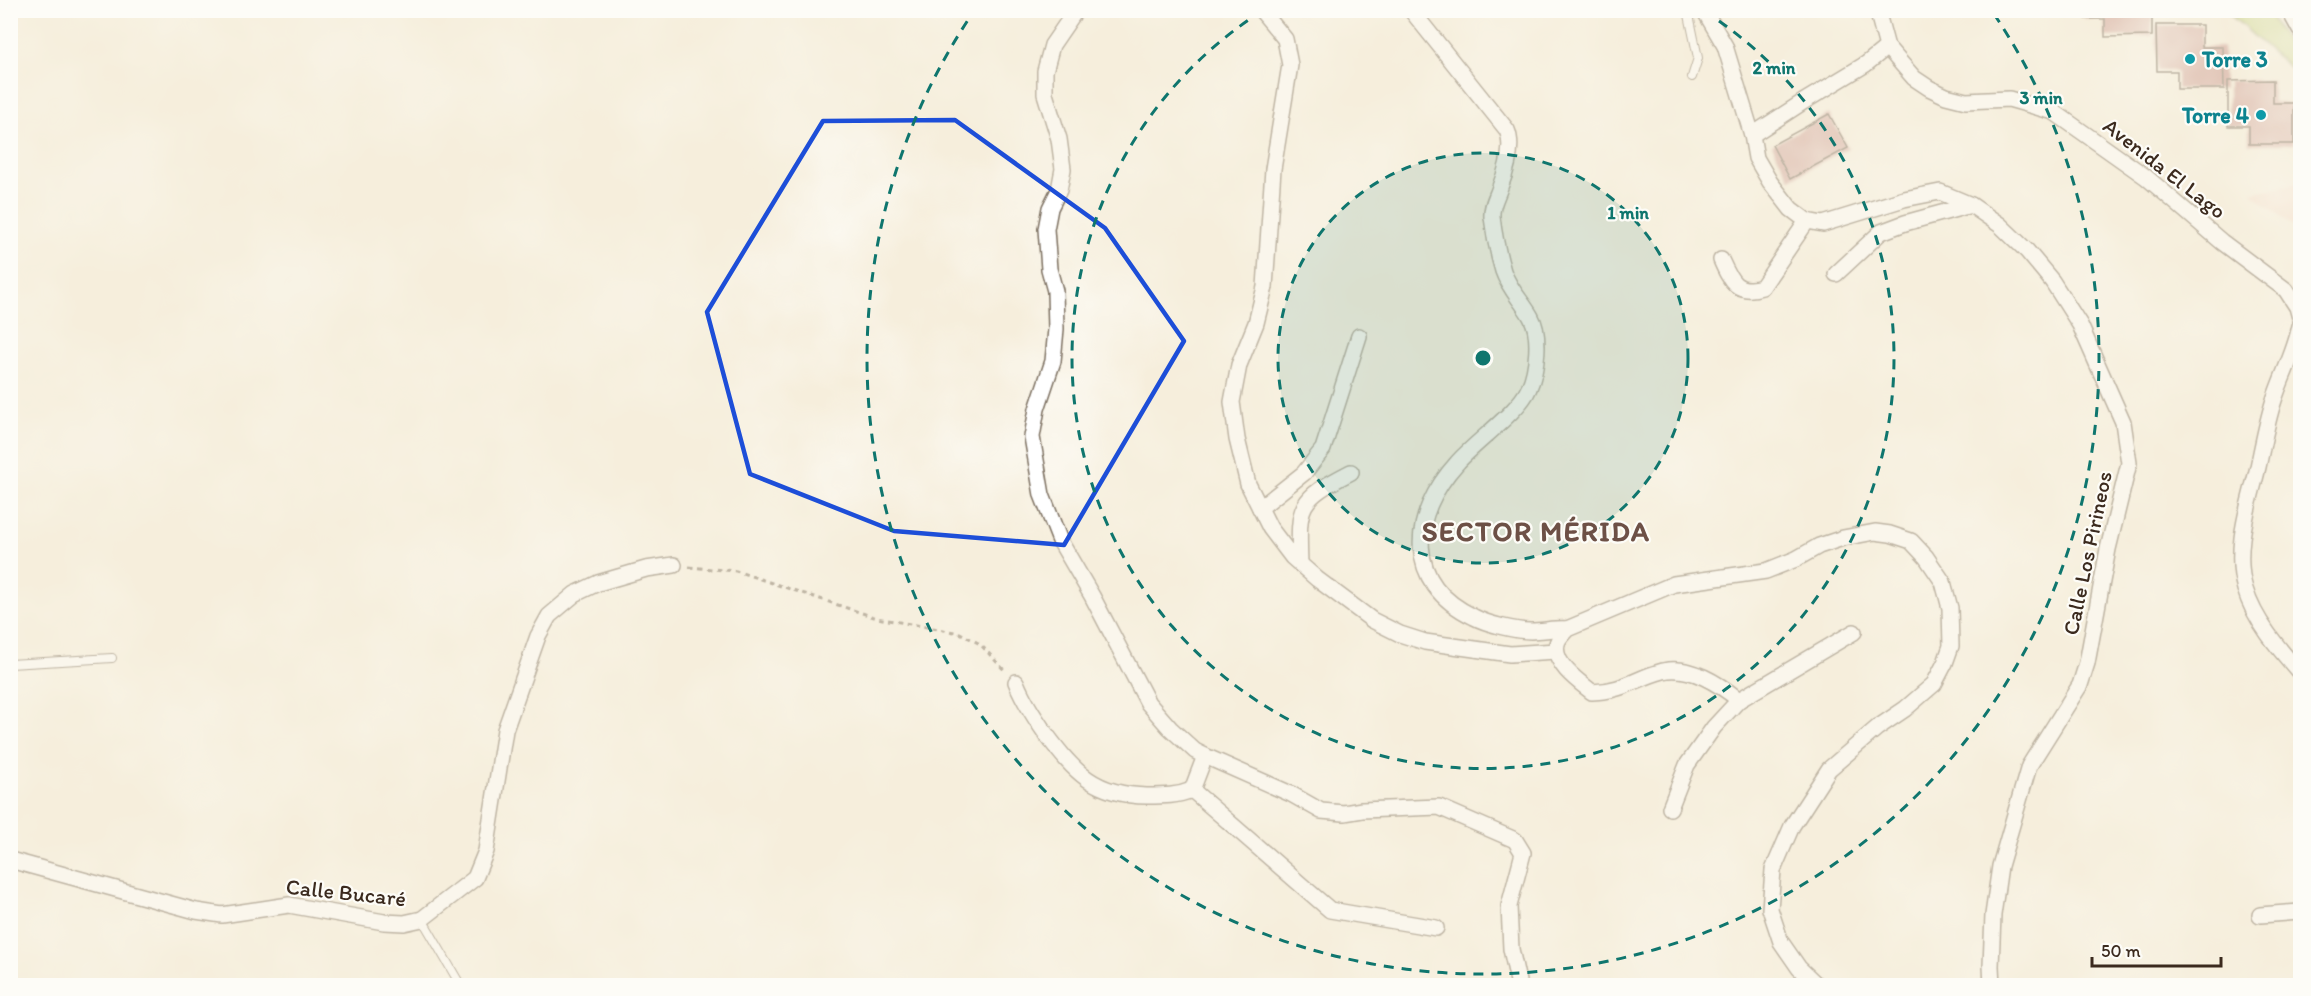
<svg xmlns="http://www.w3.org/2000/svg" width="2311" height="996" font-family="Itim,sans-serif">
<rect width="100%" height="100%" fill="#fdfcf7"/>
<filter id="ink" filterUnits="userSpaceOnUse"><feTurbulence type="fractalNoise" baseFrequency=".0167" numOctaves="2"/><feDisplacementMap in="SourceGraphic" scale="12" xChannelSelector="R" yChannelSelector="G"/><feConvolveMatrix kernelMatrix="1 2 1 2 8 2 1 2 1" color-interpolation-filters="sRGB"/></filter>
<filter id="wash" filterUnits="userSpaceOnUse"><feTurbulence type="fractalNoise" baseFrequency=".008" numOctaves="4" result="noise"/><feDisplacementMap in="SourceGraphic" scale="24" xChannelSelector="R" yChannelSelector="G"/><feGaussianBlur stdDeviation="1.35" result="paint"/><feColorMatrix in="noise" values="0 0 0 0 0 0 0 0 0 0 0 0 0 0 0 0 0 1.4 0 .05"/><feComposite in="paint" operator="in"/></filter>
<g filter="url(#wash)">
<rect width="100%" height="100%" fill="#f6eedc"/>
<polygon fill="#f4d3c0" points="2300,182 2300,231 2252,193"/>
<polygon fill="#becf72" stroke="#7c7c48" stroke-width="1.5" points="2226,11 2267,11 2300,63 2300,77"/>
<g id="blocks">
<g fill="#cb978f">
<polygon points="2084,10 2152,10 2152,36 2105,37 2105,19 2085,19"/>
<polygon points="2156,25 2202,25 2202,47 2223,47 2224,89 2177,89 2177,71 2157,71"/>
<polygon points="2273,80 2273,103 2294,103 2294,144 2249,144 2249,126 2228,126 2228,81"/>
<polygon points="1829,114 1848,148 1790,179 1772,145"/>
</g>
</g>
</g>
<g filter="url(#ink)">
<use href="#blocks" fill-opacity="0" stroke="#7c6f60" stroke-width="1.5"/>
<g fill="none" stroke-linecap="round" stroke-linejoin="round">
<g stroke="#7c6f60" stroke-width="10">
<g id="lane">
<polyline points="1688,10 1698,58 1692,77"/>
<polyline points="10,664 112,658"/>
<polyline points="422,919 461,986"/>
</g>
</g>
<g stroke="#7c6f60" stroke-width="18">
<g id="street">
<polyline points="1076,10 1052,45 1045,71 1045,94 1059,139 1063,169 1059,190 1050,208 1046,229 1049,269 1055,291 1056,329 1053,361 1037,409 1032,437 1042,495 1060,541 1092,596 1148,703 1170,728 1195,751 1205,756 1291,794 1321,811 1344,813 1362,810 1439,807 1515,840 1523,853 1509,906 1511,949 1519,986"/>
<polyline points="1261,10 1285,39 1290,65 1273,169 1265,287 1256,323 1239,365 1232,402 1237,439 1248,484 1270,528 1292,557 1317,579 1372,620 1400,634 1425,642 1510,654 1556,651"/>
<path d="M 1411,10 L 1507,130 C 1514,146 1507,169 1500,187 C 1497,197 1491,205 1492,217 C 1494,234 1498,254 1503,271 C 1509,289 1522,301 1531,317 C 1541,335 1537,370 1529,388 C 1519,412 1475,442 1457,463 C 1410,515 1403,583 1474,617 C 1487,624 1516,631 1531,631 C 1543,631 1555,628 1567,629"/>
<polyline points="1704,10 1725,46 1752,135 1756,158 1770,182 1791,209 1807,221 1823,224 1904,199 1940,192 1971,205 2000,225 2027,251 2052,281 2080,325 2123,422 2129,463 2108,549 2087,663 2080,685 2029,766 2000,866 1993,915 1991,966 1992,986"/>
<polyline points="1877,10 1887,47 1914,78 1929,88 1946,96 1966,101 2009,99 2054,112 2146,177 2222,242 2286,290 2297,307 2300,318"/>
<polyline points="2289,10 2300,30"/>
<polyline points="1752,135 1803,102 1866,64 1887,47"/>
<path d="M 1721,260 C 1730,280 1736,295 1762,287 L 1807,221"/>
<polyline points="1836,274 1881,232 1905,223 1971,205"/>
<path d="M 2300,326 C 2295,352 2282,375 2274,400 C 2267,421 2263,444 2258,467 C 2249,505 2233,549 2245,589 C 2254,620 2279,649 2300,673"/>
<polyline points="1260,508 1304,473 1323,449 1359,336"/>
<path d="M 1300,564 C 1298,504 1297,500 1351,472"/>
<path d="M 1016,682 C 1024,702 1034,717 1046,734 C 1075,773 1095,795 1147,796 C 1164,796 1177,796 1192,790 L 1205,756"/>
<polyline points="1739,700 1854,632"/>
<polyline points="1192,790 1330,910 1436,928"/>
<path d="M 1670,808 L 1687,765 L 1714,727 L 1739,700 C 1719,684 1691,665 1663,671 C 1636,678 1624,691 1592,692 C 1579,682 1552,663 1557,644 C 1558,638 1563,634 1567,629 L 1674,584 L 1766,571 L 1796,559 L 1819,546 L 1843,538 L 1875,532 L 1890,534 L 1911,541 L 1926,557 L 1943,582 L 1950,608 L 1951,646 L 1945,663 L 1934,684 L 1905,709 L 1877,728 L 1829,769 L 1792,826 L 1773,870 L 1770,909 L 1781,942 L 1799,968 L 1818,986"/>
<polyline points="10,860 196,911 222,915 289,905 384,922 404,923 422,919 475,878 486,851 505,730 538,636 549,616 575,594 598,583 646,569 674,565"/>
<polyline points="2260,915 2300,912"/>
</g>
</g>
<polyline stroke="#7c6f60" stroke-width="3" stroke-dasharray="4.5 4.5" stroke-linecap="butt" points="689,567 736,571 877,618 960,633 980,644 1006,672"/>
<use href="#lane" stroke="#fff" stroke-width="8"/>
<use href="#street" stroke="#fff" stroke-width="15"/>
</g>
</g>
<path d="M0 0H2311V996H0ZM 955,120 L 1105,228 L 1184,341 L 1064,545 L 894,531 L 750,474 L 707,312 L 823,121 Z" fill="#f6eedc" fill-opacity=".55" fill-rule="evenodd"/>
<path fill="none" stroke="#1d4ed8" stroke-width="4.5" stroke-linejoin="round" d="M 955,120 L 1105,228 L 1184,341 L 1064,545 L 894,531 L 750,474 L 707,312 L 823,121 Z"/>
<circle cx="1483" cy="358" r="205" fill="#0f766e" fill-opacity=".12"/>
<g fill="none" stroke="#0f766e" stroke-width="3" stroke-dasharray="10 8">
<circle cx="1483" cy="358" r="205"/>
<path d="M1704 11A411 411 0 1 1 1262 11"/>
<path d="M1994 14A616 616 0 1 1 972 14"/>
</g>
<g fill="#0f9aa8" stroke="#fdfcf7" stroke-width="2">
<circle cx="2190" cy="59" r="6"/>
<circle cx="2261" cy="115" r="6"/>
</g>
<g text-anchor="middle" stroke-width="4.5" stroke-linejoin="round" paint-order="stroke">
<g font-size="22" font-weight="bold" fill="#0d838f" stroke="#fdfcf7" text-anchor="start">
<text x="2202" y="67">Torre 3</text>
<text x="2249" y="123" text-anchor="end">Torre 4</text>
</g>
<g font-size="22" fill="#3b2a1e" stroke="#fdfcf7">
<text transform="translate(2165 168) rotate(38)" y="8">Avenida El Lago</text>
<text transform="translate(2087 553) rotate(-78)" y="8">Calle Los Pirineos</text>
<text transform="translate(346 892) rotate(6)" y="8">Calle Bucaré</text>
</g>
<g font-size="28" font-weight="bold" letter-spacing="1.5" fill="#6d5046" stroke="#fdfcf7">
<text x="1536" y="541">SECTOR MÉRIDA</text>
</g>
</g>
<circle cx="1483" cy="358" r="9" fill="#0f766e" stroke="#fdfcf7" stroke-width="3"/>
<g font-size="18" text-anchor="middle" font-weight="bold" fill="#0f766e" stroke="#fdfcf7" stroke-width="4.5" stroke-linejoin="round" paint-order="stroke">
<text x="1774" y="74">2 min</text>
<text x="2041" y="104">3 min</text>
<text x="1628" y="219">1 min</text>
</g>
<rect width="2311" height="996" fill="none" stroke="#fdfcf7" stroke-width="36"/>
<path d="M2092 957v9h129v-9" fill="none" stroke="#3b2a1e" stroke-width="3"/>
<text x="2101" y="957" font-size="18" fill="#3b2a1e" stroke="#fdfcf7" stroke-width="4.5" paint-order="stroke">50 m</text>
</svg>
